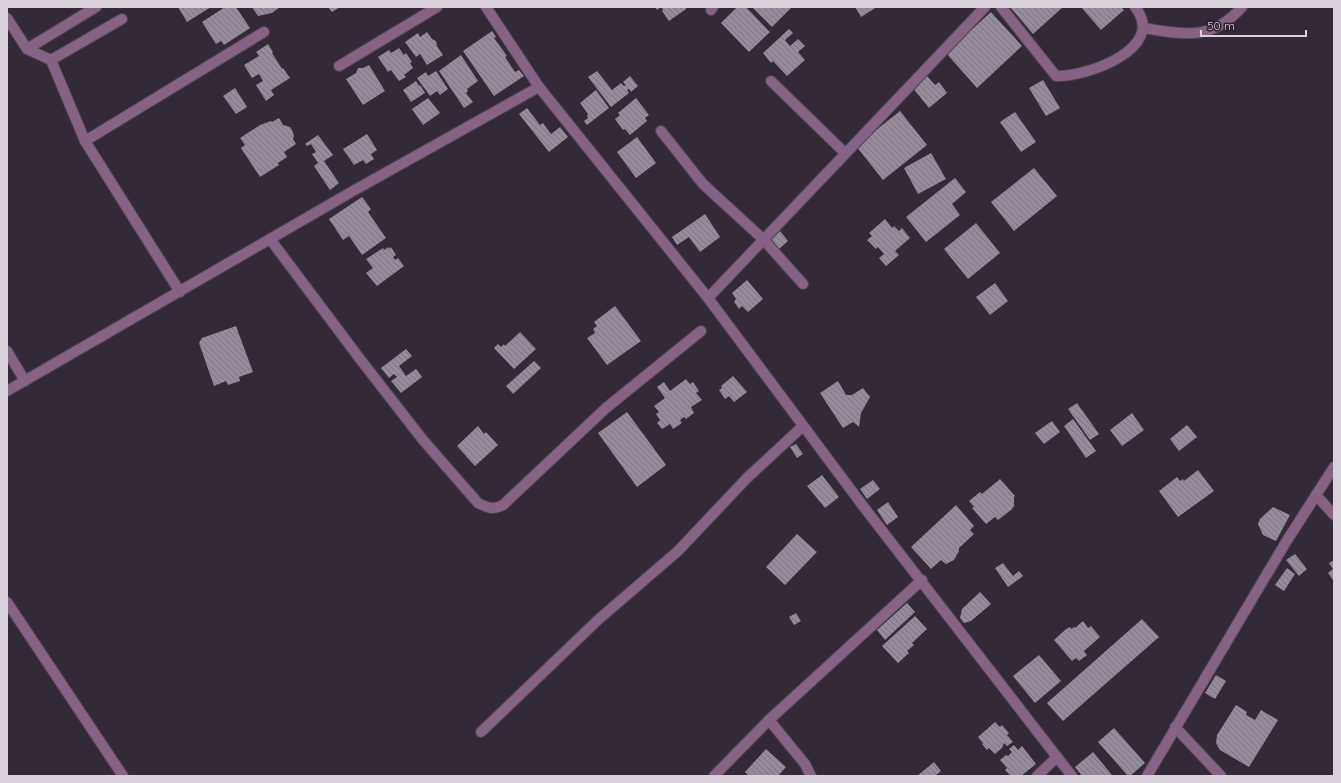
<svg xmlns="http://www.w3.org/2000/svg" width="1341" height="783" font-family="Quicksand,sans-serif">
<defs>
<pattern id="building-back-hatch" width="6" height="6" patternUnits="userSpaceOnUse"><rect width="6" height="6" fill="#968a9b"/><path d="M-1 5l2 2M0 0l6 6M5-1l2 2" fill="none" stroke="#7c7480"/></pattern>
</defs>
<rect width="100%" height="100%" fill="#342936"/>
<g fill="url(#building-back-hatch)">
<polygon points="178,7 211,7 187,22"/>
<polygon points="225,7 236,7 250,28 224,45 221,41 216,44 202,22"/>
<polygon points="252,7 280,7 272,13 258,16"/>
<polygon points="328,7 340,7 332,12"/>
<polygon points="655,7 685,7 686,9 669,21 662,11 663,10 661,7 657,10"/>
<polygon points="737,7 746,7 770,32 749,52 721,23"/>
<polygon points="752,7 792,7 772,27"/>
<polygon points="855,7 877,7 861,17"/>
<polygon points="1010,7 1063,7 1033,34"/>
<polygon points="1081,7 1121,7 1124,10 1101,30"/>
<polygon points="991,12 1022,46 977,88 946,53"/>
<polygon points="789,29 793,33 785,40 790,46 798,39 805,46 798,52 805,60 787,76 773,61 771,63 763,53"/>
<polygon points="492,31 496,37 494,38 507,56 505,57 515,72 519,70 524,76 494,96 463,51"/>
<polygon points="427,32 432,39 436,41 437,46 443,55 427,65 420,54 416,57 405,42 418,33 420,37"/>
<polygon points="268,44 273,52 272,53 282,69 283,68 290,78 271,90 274,95 266,101 256,85 263,81 259,74 252,78 244,65 259,56 256,52"/>
<polygon points="399,48 404,55 406,53 412,62 410,63 413,68 404,75 406,77 399,81 391,70 388,72 378,57 389,50 391,53"/>
<polygon points="461,55 478,81 467,89 468,91 466,93 473,102 464,108 439,71"/>
<polygon points="369,65 385,91 363,105 346,79 356,73 358,68 363,68"/>
<polygon points="436,71 448,89 440,95 437,91 430,96 417,78 426,72 428,76"/>
<polygon points="597,71 612,90 621,83 624,86 626,85 623,82 630,76 638,86 631,92 629,89 627,90 629,93 611,107 588,77"/>
<polygon points="927,76 935,85 939,82 947,93 929,108 912,87"/>
<polygon points="1043,80 1060,108 1046,116 1029,88"/>
<polygon points="416,81 419,86 420,85 425,93 411,102 403,90"/>
<polygon points="235,88 247,107 236,114 223,96"/>
<polygon points="596,90 609,108 587,125 584,121 588,118 587,115 588,114 580,103"/>
<polygon points="428,98 440,113 423,125 412,109"/>
<polygon points="636,98 649,115 645,118 647,121 630,135 625,129 623,130 615,119 620,115 618,113"/>
<polygon points="527,108 540,125 543,123 551,134 560,127 568,137 549,152 519,114"/>
<polygon points="900,111 927,145 883,180 856,146"/>
<polygon points="1015,112 1036,142 1021,152 1000,122"/>
<polygon points="279,118 283,125 290,127 292,130 294,136 293,139 296,144 284,152 287,157 278,163 279,165 260,177 241,148 245,145 240,138 260,125 271,121 272,122"/>
<polygon points="367,134 377,150 371,154 374,159 366,164 363,160 354,165 343,149"/>
<polygon points="318,135 333,155 324,161 339,183 330,190 314,166 318,163 312,154 316,152 311,144 307,146 305,144"/>
<polygon points="637,137 656,163 636,178 617,152"/>
<polygon points="931,153 946,179 918,194 904,168"/>
<polygon points="1034,168 1057,196 1014,231 991,202"/>
<polygon points="955,178 966,192 952,204 960,215 926,242 906,217"/>
<polygon points="362,197 371,209 368,212 386,238 362,255 349,236 343,240 329,219"/>
<polygon points="705,214 720,237 700,252 689,237 677,245 672,237"/>
<polygon points="885,219 892,228 894,226 899,231 902,228 910,238 895,251 899,255 886,266 879,258 884,254 878,247 876,249 867,240 872,236 869,233"/>
<polygon points="976,223 1000,253 968,279 944,249"/>
<polygon points="780,231 788,241 779,249 771,239"/>
<polygon points="388,247 389,249 391,247 396,255 393,257 395,260 398,258 404,266 377,286 366,273 373,268 366,259 383,248 384,250"/>
<polygon points="747,280 763,299 748,312 742,306 739,309 734,302 736,299 732,293"/>
<polygon points="995,283 1008,301 990,315 976,297"/>
<polygon points="615,306 641,341 607,365 587,338 595,333 593,329 597,326 594,322"/>
<polygon points="236,326 253,372 239,377 240,381 228,385 226,381 214,386 199,343 202,338"/>
<polygon points="520,332 536,349 514,369 494,348 498,344 501,347 504,344 505,346"/>
<polygon points="406,349 412,356 399,366 406,376 416,369 422,377 401,393 391,381 397,377 394,374 389,378 381,368"/>
<polygon points="534,361 541,368 513,394 506,386"/>
<polygon points="733,376 747,392 734,402 729,396 725,399 719,390 722,388 721,386"/>
<polygon points="686,379 690,384 693,382 699,391 696,393 702,400 691,407 694,413 686,419 684,417 680,420 682,423 673,429 670,424 662,429 657,423 660,420 656,414 659,412 654,406 665,398 657,387 664,382 670,391"/>
<polygon points="838,381 846,395 852,395 863,388 870,397 861,413 859,427 853,422 843,428 820,393"/>
<polygon points="1077,403 1099,434 1090,440 1068,409"/>
<polygon points="627,412 666,465 637,487 598,433"/>
<polygon points="1132,413 1144,430 1122,446 1110,430"/>
<polygon points="1073,419 1096,451 1086,458 1064,426"/>
<polygon points="1052,421 1060,432 1044,444 1035,433"/>
<polygon points="1187,425 1197,437 1179,451 1170,439"/>
<polygon points="478,426 484,434 486,432 498,445 475,466 457,446"/>
<polygon points="796,444 803,454 797,458 790,447"/>
<polygon points="1198,470 1214,491 1178,517 1159,491 1177,477 1180,481 1183,479 1184,481"/>
<polygon points="822,475 839,497 825,508 807,486"/>
<polygon points="1000,479 1015,496 1014,497 1014,506 1011,510 998,520 995,517 986,524 972,508 974,507 969,501 980,492 982,494"/>
<polygon points="873,480 880,489 867,499 860,489"/>
<polygon points="888,502 898,517 887,525 877,510"/>
<polygon points="956,505 974,526 970,530 974,534 959,548 959,551 954,560 946,564 941,560 931,569 911,547"/>
<polygon points="1273,507 1290,515 1276,541 1263,535 1258,524 1260,519"/>
<polygon points="797,534 817,552 785,585 766,567"/>
<polygon points="1295,554 1307,569 1299,576 1286,560"/>
<polygon points="1334,560 1334,579 1333,580 1328,573 1333,569 1329,563"/>
<polygon points="1003,563 1013,576 1019,571 1023,576 1008,587 995,568"/>
<polygon points="1287,568 1295,574 1284,591 1275,585"/>
<polygon points="980,592 991,604 971,621 964,623 960,618 962,609"/>
<polygon points="907,603 915,612 885,640 877,630"/>
<polygon points="796,613 801,621 794,625 789,617"/>
<polygon points="915,616 927,629 912,643 914,645 907,651 909,653 898,663 882,646"/>
<polygon points="1142,619 1159,637 1063,721 1047,703"/>
<polygon points="1083,621 1088,628 1091,626 1100,637 1084,651 1087,655 1079,661 1076,658 1072,661 1054,640 1066,629 1070,627 1071,629 1074,627 1075,628"/>
<polygon points="1039,655 1061,681 1035,703 1013,676"/>
<polygon points="1216,675 1226,681 1215,699 1205,693"/>
<polygon points="1236,705 1247,712 1246,715 1255,720 1261,710 1278,720 1249,767 1220,750 1216,743 1217,735"/>
<polygon points="995,722 1000,727 1002,725 1009,733 1007,735 1013,742 1007,746 1004,743 1002,748 995,754 989,748 987,750 982,744 983,743 978,737"/>
<polygon points="1114,728 1145,763 1130,776 1128,776 1098,742"/>
<polygon points="1014,745 1018,750 1022,746 1036,764 1021,776 1014,776 1012,775 1011,776 1005,770 1007,768 1000,760 1006,755 1008,756 1012,752 1009,749"/>
<polygon points="766,749 786,767 778,776 749,776 745,772"/>
<polygon points="1093,752 1112,775 1111,776 1082,776 1075,767"/>
<polygon points="934,762 941,771 935,776 917,776"/>
</g>
<g fill="none" stroke-linecap="round" stroke-linejoin="round">
<g stroke="#4e4450" stroke-width="12">
<g id="minor">
<polyline points="486,7 539,87 708,298 863,506 1057,757 1072,776"/>
<path d="M 1001,7 L 1056,76 C 1087,77 1168,48 1135,7"/>
<polyline points="711,10 713,7"/>
<polyline points="7,18 27,49 51,60 85,141 180,292"/>
<path d="M 1143,28 C 1183,34 1211,42 1242,7"/>
<polyline points="27,49 96,7"/>
<polyline points="51,60 122,19"/>
<polyline points="339,66 437,7"/>
<polyline points="771,81 845,153"/>
<polyline points="661,131 703,184 763,239 803,284"/>
<polyline points="85,141 264,32"/>
<path d="M 270,239 L 360,359 L 423,440 L 478,503 C 488,508 493,510 503,505 L 606,408 L 701,331"/>
<polyline points="708,298 985,7"/>
<polyline points="7,351 25,381"/>
<polyline points="7,391 353,191 539,87"/>
<polyline points="1316,495 1334,515"/>
<polyline points="7,602 123,776"/>
<polyline points="769,720 805,764 811,776"/>
<polyline points="1175,727 1221,776"/>
<polyline points="481,732 599,619 678,551 747,478 803,426"/>
<polyline points="714,776 769,720 922,580"/>
<polyline points="1037,776 1057,757"/>
<polyline points="1147,776 1286,542 1334,467"/>
</g>
</g>
<use href="#minor" stroke="#866284" stroke-width="10"/>
</g>
<rect width="1341" height="783" fill="none" stroke="#d9d2db" stroke-width="16"/>
<path d="M1201 30v6h105v-6" fill="none" stroke="#d9d2db" stroke-width="2"/>
<text x="1207" y="30" font-size="12" fill="#d9d2db" stroke="#2a1f2c" stroke-width="3" paint-order="stroke">50 m</text>
</svg>
